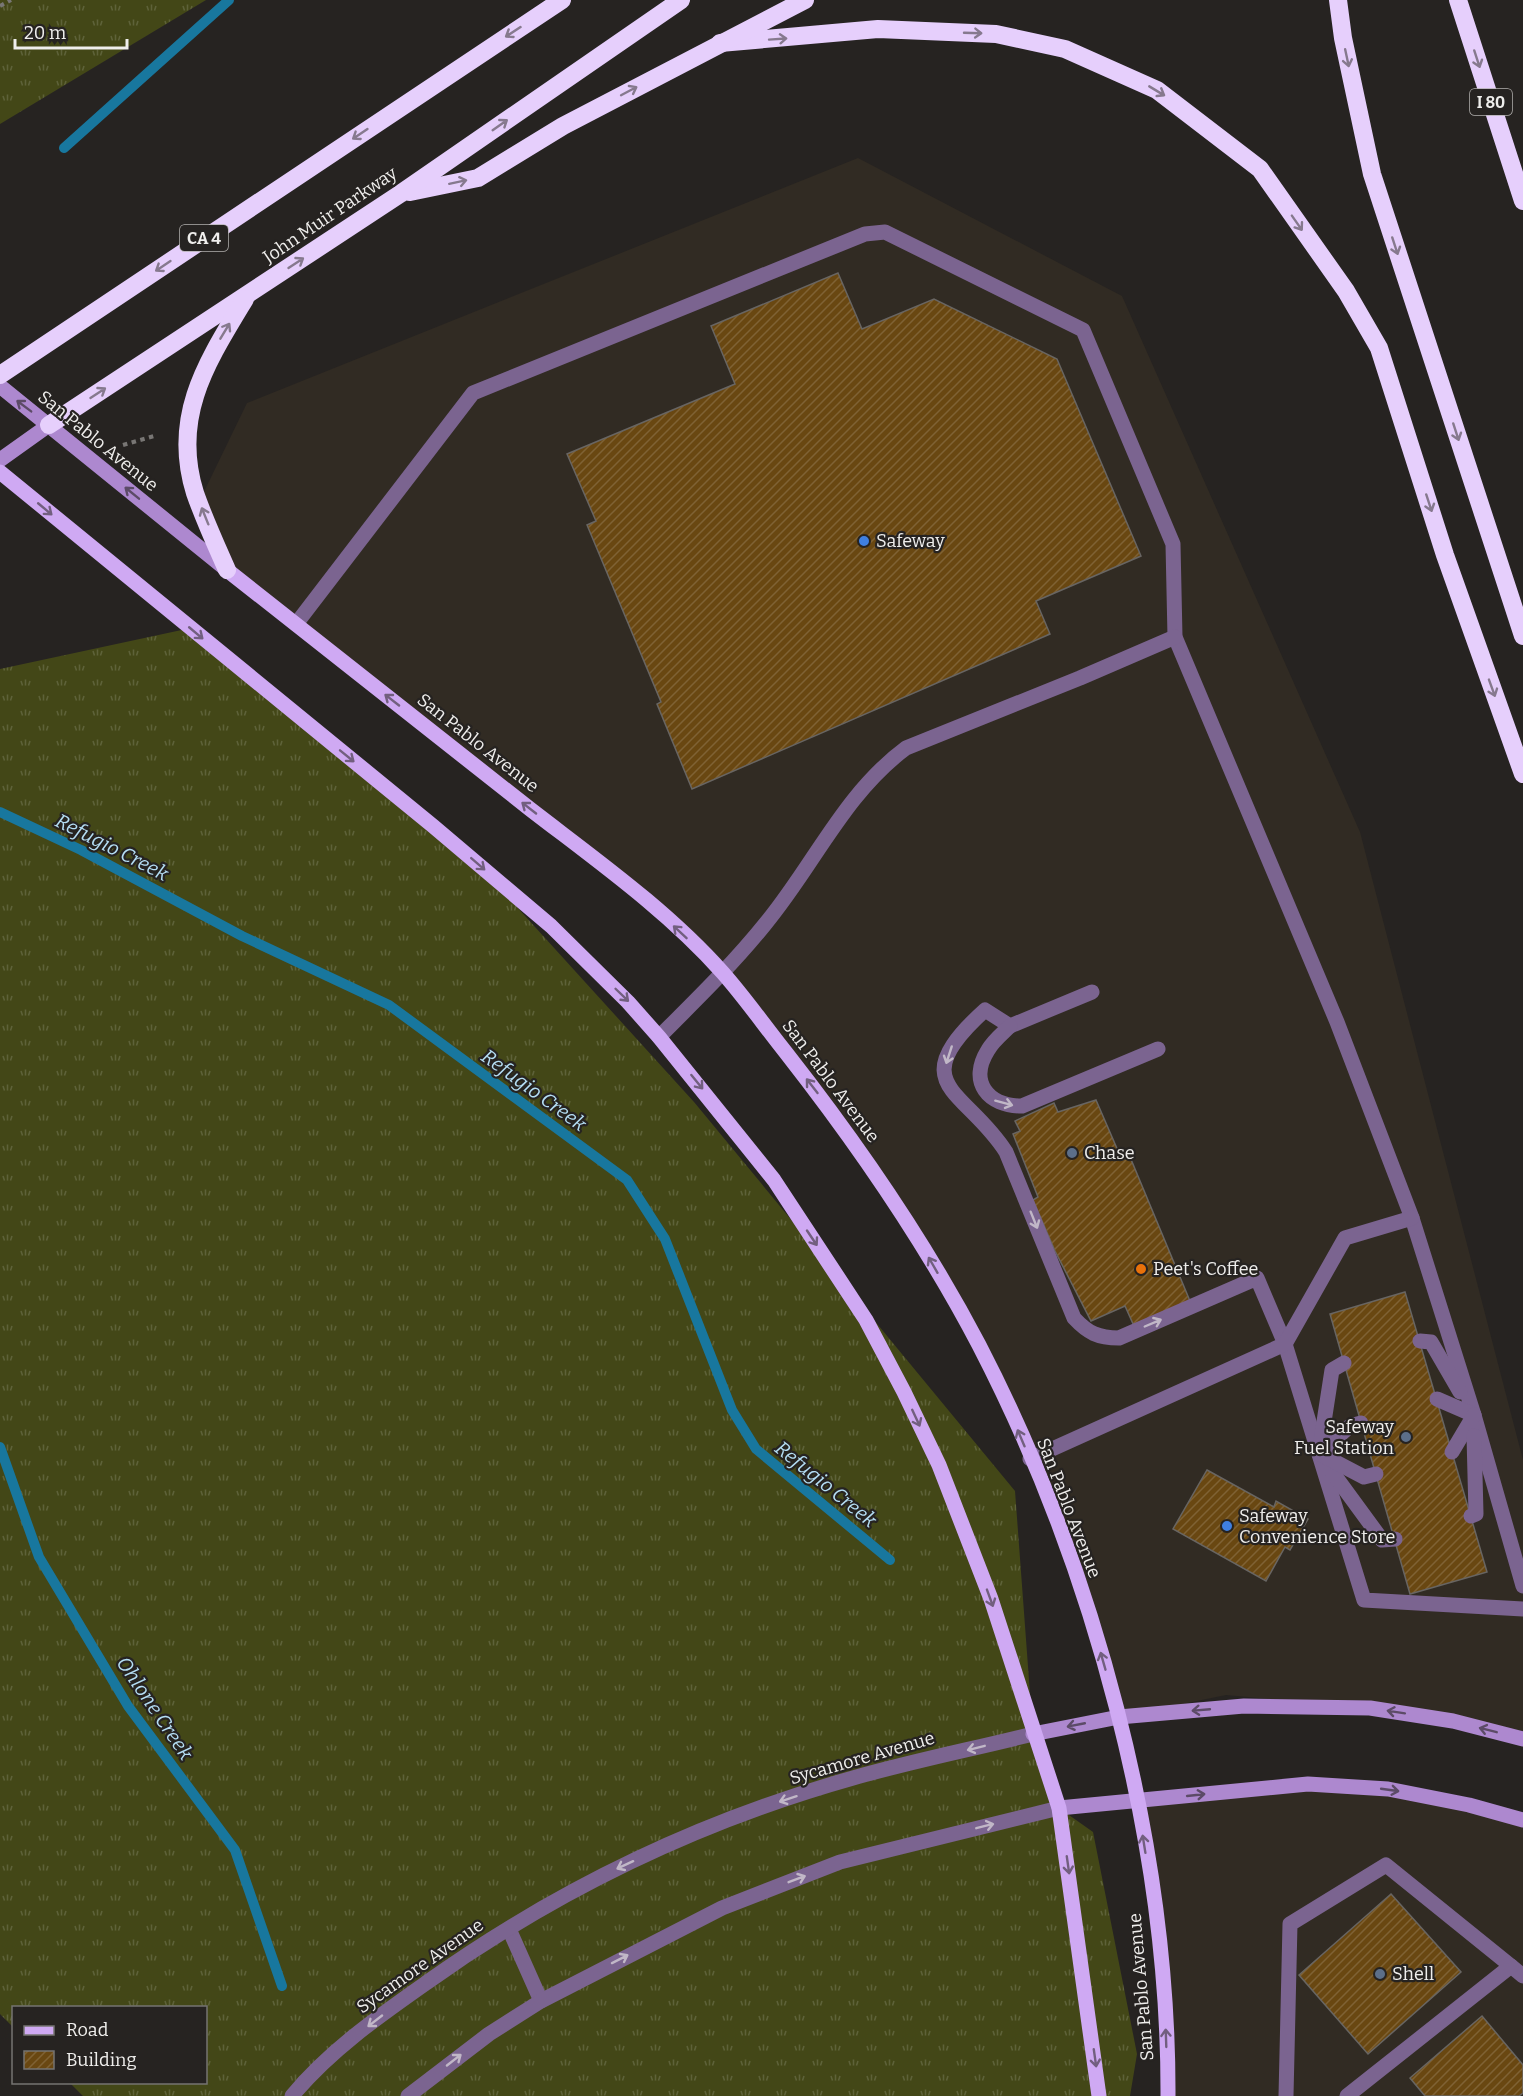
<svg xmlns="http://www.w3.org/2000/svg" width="1523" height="2096" font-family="Bitter,serif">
<defs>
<pattern id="grass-tufts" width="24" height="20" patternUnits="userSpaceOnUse" patternTransform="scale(1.5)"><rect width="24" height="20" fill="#434717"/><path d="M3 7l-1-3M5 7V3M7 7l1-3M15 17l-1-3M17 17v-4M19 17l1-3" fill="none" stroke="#5e6239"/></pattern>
<pattern id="building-hatch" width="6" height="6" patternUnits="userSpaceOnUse" patternTransform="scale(1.5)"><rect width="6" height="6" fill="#694711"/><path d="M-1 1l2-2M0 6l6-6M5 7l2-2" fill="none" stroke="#7f6234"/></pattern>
</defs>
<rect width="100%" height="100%" fill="#262321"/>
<g fill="#312b23">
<polygon points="858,158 1122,296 1360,832 1523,1460 1523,1740 1370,1708 1226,1695 1119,1717 1020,1435 918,1239 723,972 647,901 227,570 199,502 247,403"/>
<polygon points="1308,1784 1388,1789 1523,1820 1523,2096 1168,2096 1137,1802"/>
</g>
<g fill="url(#grass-tufts)">
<polygon points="0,0 206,0 0,124"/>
<polygon points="191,628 496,884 694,1102 1015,1491 1033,1734 1059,1808 1093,1832 1137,2054 1130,2096 83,2096 70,2083 206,2082 206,2008 14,2008 13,2027 0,2014 0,669"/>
</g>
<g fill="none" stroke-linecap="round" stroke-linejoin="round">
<g stroke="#18779e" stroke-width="10">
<polyline points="64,148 229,0"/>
<polyline points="0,812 81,850 242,936 389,1005 627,1180 665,1239 732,1410 756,1449 890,1560"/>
<polyline points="0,1447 39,1557 128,1706 235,1850 282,1986"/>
</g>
</g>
<g fill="url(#building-hatch)" stroke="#686562" stroke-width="1.5">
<polygon points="838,273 862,329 934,299 1057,359 1141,556 1036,601 1050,634 692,789 657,704 661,702 587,525 596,521 567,454 735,384 711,326"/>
<polygon points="1096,1100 1122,1160 1130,1157 1190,1301 1134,1326 1125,1306 1091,1321 1055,1251 1033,1200 1038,1197 1013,1134 1020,1131 1015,1121 1054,1103 1058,1112"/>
<polygon points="1405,1292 1487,1572 1410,1594 1330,1314"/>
<polygon points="1207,1470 1274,1507 1276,1501 1308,1519 1290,1550 1285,1547 1266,1581 1173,1529"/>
<polygon points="1391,1894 1461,1972 1368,2054 1299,1975"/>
<polygon points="1482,2016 1523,2065 1523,2093 1519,2096 1425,2096 1410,2078"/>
</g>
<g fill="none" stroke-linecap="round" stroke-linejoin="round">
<g stroke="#787674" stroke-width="4" stroke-dasharray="4.5 4.5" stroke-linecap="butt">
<polyline points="0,6 11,0"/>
<polyline points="123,445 154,436"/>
</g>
<g stroke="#7b6490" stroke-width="15">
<polyline points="296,624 473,393 865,234 885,232 1083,330 1173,544 1175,637 1337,1022 1412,1218 1474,1415 1523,1586"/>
<path d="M 1092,992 L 1010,1026 L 985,1010 C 901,1086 966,1089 1006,1152 L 1074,1318 C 1088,1333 1098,1338 1119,1338 L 1257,1278 L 1285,1344 L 1364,1600 L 1523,1609"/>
<path d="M 1010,1026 C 1003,1033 993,1041 988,1050 C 968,1082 988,1106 1022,1106 L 1158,1049"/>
<path d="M 659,1037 C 696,1000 734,963 766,923 C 814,865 844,794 906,748 L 1080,678 L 1175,637"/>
<polyline points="1420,1341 1431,1342 1460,1392"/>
<polyline points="1344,1363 1332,1370 1319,1454 1382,1540 1395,1539"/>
<polyline points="1437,1399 1474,1415"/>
<polyline points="1452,1452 1474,1415"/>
<polyline points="1319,1454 1350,1426 1361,1423"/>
<polyline points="1322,1455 1364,1477 1376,1474"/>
<polyline points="1030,1459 1285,1344 1345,1238 1412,1218"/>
<polyline points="1471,1516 1476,1514 1474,1436"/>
<polyline points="1511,1966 1523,1976"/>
<polyline points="1286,2096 1290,1924 1386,1865 1511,1966 1347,2096"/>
</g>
<g stroke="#7b6490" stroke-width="15">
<polyline points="509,1929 541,2001"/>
<path d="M 292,2096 C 329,2051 379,2016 426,1983 C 555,1891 700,1821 853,1778 C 912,1761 973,1749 1033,1734"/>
<polyline points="408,2096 489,2034 541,2001 722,1908 840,1862 1059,1808"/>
</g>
<g stroke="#ad88cf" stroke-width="15">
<polyline points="0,386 227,570"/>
<polyline points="0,460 49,425"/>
<polyline points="1033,1734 1119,1717 1244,1706 1370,1708 1453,1721 1523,1739"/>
<polyline points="1059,1808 1308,1784 1388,1789 1469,1805 1523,1820"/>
</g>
<g stroke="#cfa9f3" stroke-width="15">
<polyline points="0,472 433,826 551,926 628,1002 659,1037 774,1180 866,1320 904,1392 939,1465 991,1599 1059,1808 1099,2096"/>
<path d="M 227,570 C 328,649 429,729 530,809 C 596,860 667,910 723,973 C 746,999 766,1028 787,1054 C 859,1146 925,1242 979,1345 C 1094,1567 1169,1845 1168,2096"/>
</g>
<g stroke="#e6cffc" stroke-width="18">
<polyline points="1338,0 1343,38 1372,174 1523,636"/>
<polyline points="1458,0 1523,201"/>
<polyline points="720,43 878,29 996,34 1065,49 1157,90 1260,169 1346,291 1379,348 1445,555 1523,774"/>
<polyline points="410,192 478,178 563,126 805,0"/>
<polyline points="0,375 562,0"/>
<polyline points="49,425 400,194 681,0"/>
<path d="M 227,570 C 216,545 204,519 195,493 C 171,416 207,362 245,299"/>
</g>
</g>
<defs><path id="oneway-shaft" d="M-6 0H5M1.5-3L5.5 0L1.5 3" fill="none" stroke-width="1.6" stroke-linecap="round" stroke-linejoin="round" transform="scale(1.5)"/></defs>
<g stroke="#86798e">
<use href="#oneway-shaft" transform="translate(513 32) rotate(147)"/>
<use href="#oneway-shaft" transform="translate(973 33) rotate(2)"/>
<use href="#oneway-shaft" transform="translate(778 39) rotate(-4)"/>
<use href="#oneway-shaft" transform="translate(1347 58) rotate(78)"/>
<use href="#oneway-shaft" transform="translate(1477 59) rotate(72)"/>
<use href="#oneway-shaft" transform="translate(629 91) rotate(-28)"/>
<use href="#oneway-shaft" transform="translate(1157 91) rotate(31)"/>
<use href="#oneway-shaft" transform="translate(500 125) rotate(-35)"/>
<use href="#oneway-shaft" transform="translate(360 134) rotate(146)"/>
<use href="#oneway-shaft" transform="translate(458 182) rotate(-12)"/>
<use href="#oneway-shaft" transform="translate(1297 223) rotate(55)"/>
<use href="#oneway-shaft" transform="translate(1395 246) rotate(72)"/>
<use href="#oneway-shaft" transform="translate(296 263) rotate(-33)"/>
<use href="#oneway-shaft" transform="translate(163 266) rotate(146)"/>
<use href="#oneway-shaft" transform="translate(225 331) rotate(-59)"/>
<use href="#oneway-shaft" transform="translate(98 393) rotate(-33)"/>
<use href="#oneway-shaft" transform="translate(1456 432) rotate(72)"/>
<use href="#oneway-shaft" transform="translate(1429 503) rotate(72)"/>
<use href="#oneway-shaft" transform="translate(205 516) rotate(-112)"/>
<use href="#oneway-shaft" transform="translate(1492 688) rotate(70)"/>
</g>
<g stroke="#5c4b67">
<use href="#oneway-shaft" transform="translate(24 406) rotate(-143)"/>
<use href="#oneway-shaft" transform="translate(132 493) rotate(-141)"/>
<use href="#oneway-shaft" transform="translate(1201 1710) rotate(175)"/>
<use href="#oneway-shaft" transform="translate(1396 1712) rotate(-171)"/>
<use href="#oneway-shaft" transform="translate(1076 1725) rotate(169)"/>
<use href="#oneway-shaft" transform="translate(1488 1730) rotate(-166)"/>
<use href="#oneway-shaft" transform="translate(1390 1790) rotate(8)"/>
<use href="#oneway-shaft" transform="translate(1196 1795) rotate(-6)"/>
</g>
<g stroke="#725f7f">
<use href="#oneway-shaft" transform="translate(45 509) rotate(40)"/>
<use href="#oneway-shaft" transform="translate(196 633) rotate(40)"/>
<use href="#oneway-shaft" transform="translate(392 700) rotate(-142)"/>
<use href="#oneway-shaft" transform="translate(347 756) rotate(39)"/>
<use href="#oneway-shaft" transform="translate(529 808) rotate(-142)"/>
<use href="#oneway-shaft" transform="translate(478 864) rotate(41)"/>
<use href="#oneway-shaft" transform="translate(680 932) rotate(-137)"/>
<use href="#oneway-shaft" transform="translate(622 995) rotate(44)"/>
<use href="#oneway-shaft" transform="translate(697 1082) rotate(51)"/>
<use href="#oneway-shaft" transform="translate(812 1086) rotate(-128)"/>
<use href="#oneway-shaft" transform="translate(812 1238) rotate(56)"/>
<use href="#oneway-shaft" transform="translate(933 1265) rotate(-120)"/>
<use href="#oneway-shaft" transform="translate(916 1418) rotate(65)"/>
<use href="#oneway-shaft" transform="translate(1021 1438) rotate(-113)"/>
<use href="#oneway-shaft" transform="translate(990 1598) rotate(70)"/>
<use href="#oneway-shaft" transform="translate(1103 1661) rotate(-106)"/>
<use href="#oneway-shaft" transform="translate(1144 1844) rotate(-99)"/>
<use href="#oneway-shaft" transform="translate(1068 1865) rotate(82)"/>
<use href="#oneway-shaft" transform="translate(1166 2038) rotate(-92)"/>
<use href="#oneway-shaft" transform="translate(1095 2058) rotate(82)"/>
</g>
<g stroke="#c1b7c7">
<use href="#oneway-shaft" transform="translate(949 1055) rotate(108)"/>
<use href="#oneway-shaft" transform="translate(1004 1103) rotate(15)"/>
<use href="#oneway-shaft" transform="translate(1034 1220) rotate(68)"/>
<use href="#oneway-shaft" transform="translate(1153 1323) rotate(-23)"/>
<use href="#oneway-shaft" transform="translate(976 1748) rotate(166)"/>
<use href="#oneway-shaft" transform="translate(788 1799) rotate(162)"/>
<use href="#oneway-shaft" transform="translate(985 1826) rotate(-14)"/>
<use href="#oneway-shaft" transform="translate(625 1865) rotate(155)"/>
<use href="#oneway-shaft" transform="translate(797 1879) rotate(-21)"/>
<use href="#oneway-shaft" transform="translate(620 1959) rotate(-27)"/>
<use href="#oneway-shaft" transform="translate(375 2021) rotate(142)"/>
<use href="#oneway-shaft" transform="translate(454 2060) rotate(-38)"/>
</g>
<g fill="#3f7fe0" stroke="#262321" stroke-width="2">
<circle cx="864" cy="541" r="6"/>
<circle cx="1227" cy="1526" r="6"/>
</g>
<g fill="#5c6f8a" stroke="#262321" stroke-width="2">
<circle cx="1072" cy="1153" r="6"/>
<circle cx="1406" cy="1437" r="6"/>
<circle cx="1380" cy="1974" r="6"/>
</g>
<circle fill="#e8710a" stroke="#262321" stroke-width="2" cx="1141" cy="1269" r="6"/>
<g text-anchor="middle" stroke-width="4.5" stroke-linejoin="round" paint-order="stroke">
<g fill="#262321" stroke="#b3b1af" stroke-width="1.5">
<rect x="1470" y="89" width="42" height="26" rx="4.5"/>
<rect x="180" y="225" width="48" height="26" rx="4.5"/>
</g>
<g font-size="16" font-weight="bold" fill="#efeeec">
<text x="1491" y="108">I 80</text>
<text x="204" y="244">CA 4</text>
</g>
<g font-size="18" fill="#efeeec" stroke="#262321">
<text transform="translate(330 215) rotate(-34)" y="6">John Muir Parkway</text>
<text transform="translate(98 441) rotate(39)" y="6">San Pablo Avenue</text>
<text transform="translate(478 743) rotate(38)" y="6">San Pablo Avenue</text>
<text transform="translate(831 1081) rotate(53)" y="6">San Pablo Avenue</text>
<text transform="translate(1069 1508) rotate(69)" y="6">San Pablo Avenue</text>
<text transform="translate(862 1758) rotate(-16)" y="6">Sycamore Avenue</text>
<text transform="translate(420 1966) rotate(-35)" y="6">Sycamore Avenue</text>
<text transform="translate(1141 1987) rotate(-95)" y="6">San Pablo Avenue</text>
</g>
<g font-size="18" fill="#efeeec" stroke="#262321" text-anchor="start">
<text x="876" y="547">Safeway</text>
<text x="1084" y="1159">Chase</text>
<text x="1153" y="1275">Peet's Coffee</text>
<text x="1394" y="1433" text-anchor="end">Safeway<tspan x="1394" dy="21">Fuel Station</tspan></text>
<text x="1239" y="1522">Safeway<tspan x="1239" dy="21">Convenience Store</tspan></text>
<text x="1392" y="1980">Shell</text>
</g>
<g font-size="20" font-style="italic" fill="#b4ddf3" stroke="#262321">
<text transform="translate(112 847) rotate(27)" y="7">Refugio Creek</text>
<text transform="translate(534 1090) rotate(36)" y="7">Refugio Creek</text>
<text transform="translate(826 1484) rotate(39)" y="7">Refugio Creek</text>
<text transform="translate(155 1708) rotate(56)" y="7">Ohlone Creek</text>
</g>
</g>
<rect x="12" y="2006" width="195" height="78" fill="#262321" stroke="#767472" stroke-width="1.5"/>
<rect x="24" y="2026" width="30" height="9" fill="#cfa9f3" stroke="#767472" stroke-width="1.5"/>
<text x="66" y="2036" font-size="18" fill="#efeeec">Road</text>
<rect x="24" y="2051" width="30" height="18" fill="url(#building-hatch)" stroke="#767472" stroke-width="1.5"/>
<text x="66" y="2066" font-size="18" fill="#efeeec">Building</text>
<path d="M15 39v9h112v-9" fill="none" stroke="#efeeec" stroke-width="3"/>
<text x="24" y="39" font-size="18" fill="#efeeec" stroke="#262321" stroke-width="4.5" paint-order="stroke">20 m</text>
</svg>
